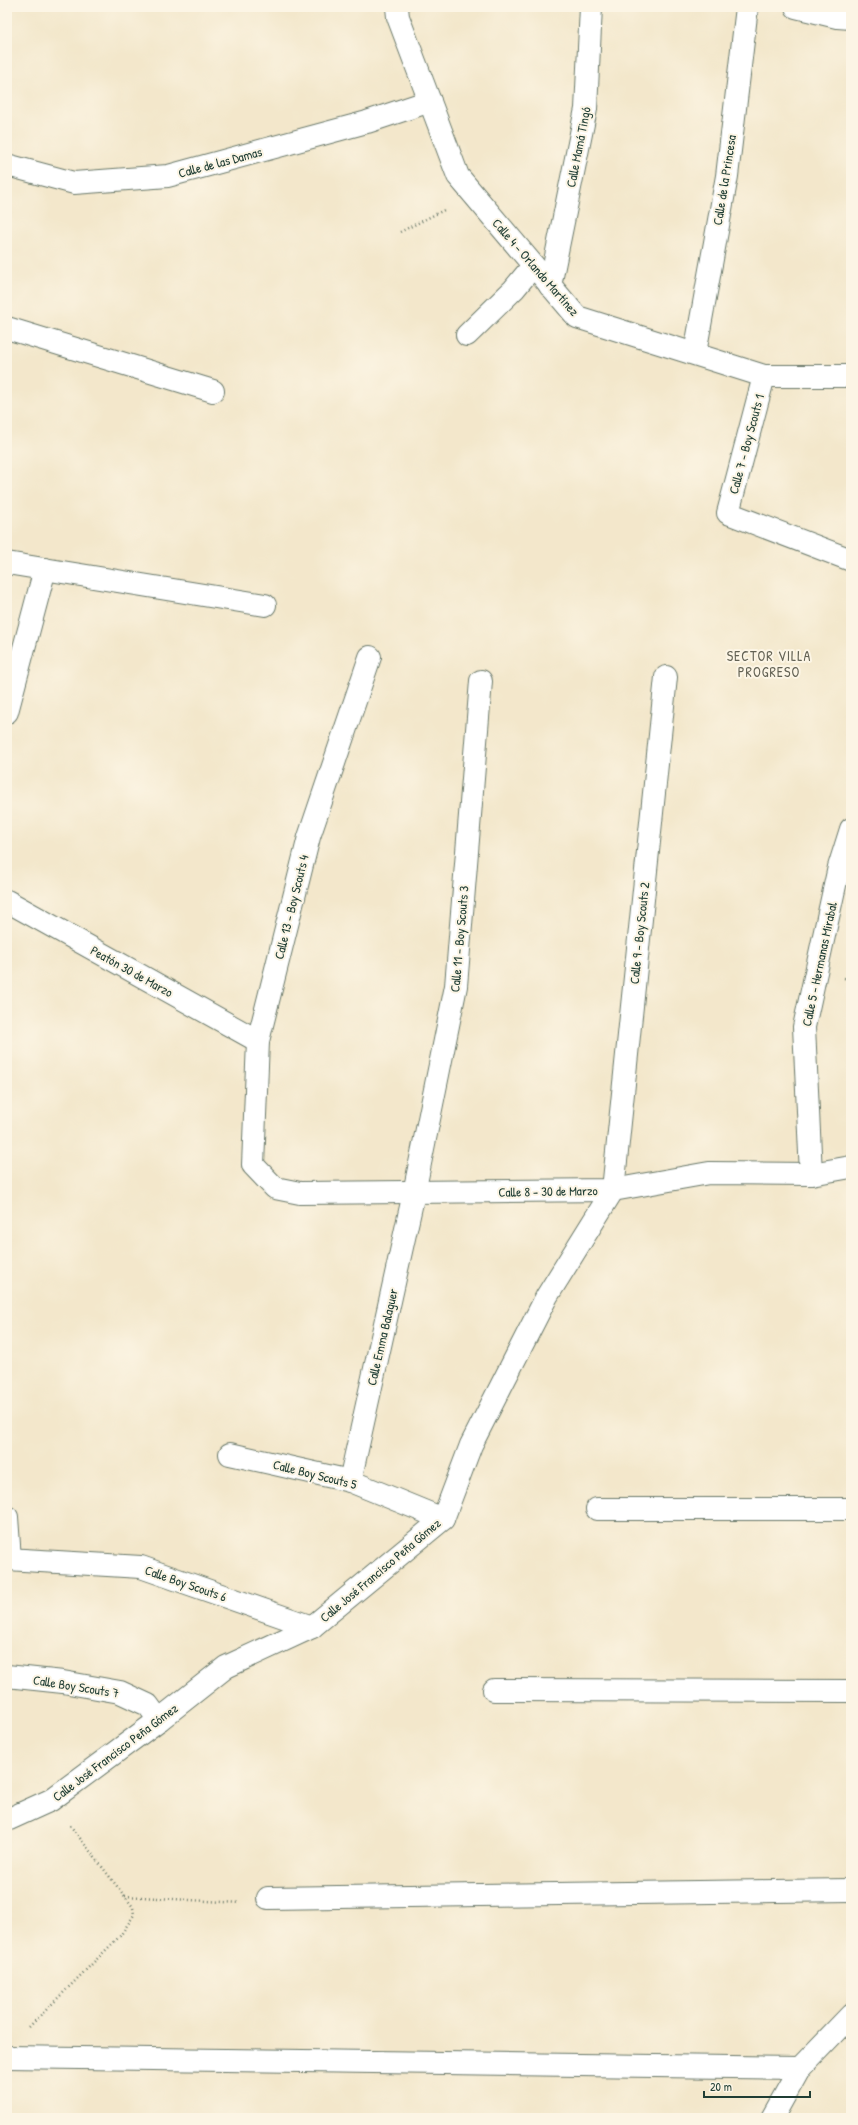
<svg xmlns="http://www.w3.org/2000/svg" width="858" height="2125" font-family="'Patrick Hand',sans-serif">
<rect width="100%" height="100%" fill="#fcf5e5"/>
<filter id="ink" filterUnits="userSpaceOnUse"><feTurbulence type="fractalNoise" baseFrequency=".025" numOctaves="2"/><feDisplacementMap in="SourceGraphic" scale="8" xChannelSelector="R" yChannelSelector="G"/><feConvolveMatrix kernelMatrix="1 2 1 2 8 2 1 2 1" color-interpolation-filters="sRGB"/></filter>
<filter id="wash" filterUnits="userSpaceOnUse"><feTurbulence type="fractalNoise" baseFrequency=".012" numOctaves="4" result="noise"/><feDisplacementMap in="SourceGraphic" scale="16" xChannelSelector="R" yChannelSelector="G"/><feGaussianBlur stdDeviation="0.9" result="paint"/><feColorMatrix in="noise" values="0 0 0 0 0 0 0 0 0 0 0 0 0 0 0 0 0 1.4 0 .05"/><feComposite in="paint" operator="in"/></filter>
<g filter="url(#wash)">
<rect width="100%" height="100%" fill="#f3e7cb"/>
</g>
<g filter="url(#ink)">
<g fill="none" stroke-linecap="round" stroke-linejoin="round">
<g stroke="#697869" stroke-width="24">
<g id="minor">
<polyline points="397,7 398,17 458,176 577,317 764,376 851,376"/>
<polyline points="796,7 837,17 851,18"/>
<polyline points="7,165 74,183 168,176 367,122 430,101"/>
<polyline points="550,286 586,109 591,7"/>
<polyline points="7,328 213,391"/>
<polyline points="467,335 514,289 533,266"/>
<polyline points="695,353 727,176 747,7"/>
<polyline points="764,376 728,513 851,560"/>
<polyline points="7,563 265,605"/>
<polyline points="370,657 309,837 258,1041 253,1165 275,1188 300,1193 613,1190 709,1173 811,1174 851,1167"/>
<polyline points="7,712 45,569"/>
<polyline points="7,901 258,1041"/>
<polyline points="811,1174 804,1027 839,867 851,829"/>
<polyline points="230,1454 350,1481 443,1519"/>
<polyline points="350,1481 414,1193 456,986 481,681"/>
<polyline points="597,1509 851,1509"/>
<polyline points="7,1517 10,1559"/>
<polyline points="7,1559 141,1567 312,1627"/>
<polyline points="7,1676 63,1682 120,1692 148,1705 159,1720"/>
<polyline points="494,1690 851,1691"/>
<polyline points="7,1820 51,1800 159,1720 226,1667 312,1627 443,1519 471,1445 547,1296 613,1190 666,677"/>
<polyline points="268,1898 851,1890"/>
<polyline points="7,2057 800,2068"/>
<polyline points="772,2118 800,2068 851,2015"/>
</g>
</g>
<g stroke="#697869" stroke-width="2.5" stroke-dasharray="1 3" stroke-linecap="butt">
<polyline points="400,232 446,209"/>
<polyline points="844,978 851,979"/>
<polyline points="125,1896 240,1903"/>
<polyline points="29,2027 120,1936 134,1915 133,1907 69,1824"/>
</g>
<use href="#minor" stroke="#fff" stroke-width="22"/>
</g>
</g>
<g text-anchor="middle" stroke-width="4" stroke-linejoin="round" paint-order="stroke">
<g font-size="13" fill="#1f3d34" stroke="#fcf5e5">
<text transform="translate(578 147) rotate(-79)" y="5">Calle Mamá Tingó</text>
<text transform="translate(220 162) rotate(-15)" y="5">Calle de las Damas</text>
<text transform="translate(724 180) rotate(-81)" y="5">Calle de la Princesa</text>
<text transform="translate(536 267) rotate(49)" y="5">Calle 4 - Orlando Martínez</text>
<text transform="translate(746 444) rotate(-75)" y="5">Calle 7 - Boy Scouts 1</text>
<text transform="translate(291 907) rotate(-76)" y="5">Calle 13 - Boy Scouts 4</text>
<text transform="translate(639 933) rotate(-84)" y="5">Calle 9 - Boy Scouts 2</text>
<text transform="translate(459 939) rotate(-85)" y="5">Calle 11 - Boy Scouts 3</text>
<text transform="translate(819 964) rotate(-78)" y="5">Calle 5 - Hermanas Mirabal</text>
<text transform="translate(132 971) rotate(29)" y="5">Peatón 30 de Marzo</text>
<text transform="translate(548 1191) rotate(-1)" y="5">Calle 8 - 30 de Marzo</text>
<text transform="translate(382 1337) rotate(-77)" y="5">Calle Emma Balaguer</text>
<text transform="translate(315 1474) rotate(14)" y="5">Calle Boy Scouts 5</text>
<text transform="translate(380 1570) rotate(-40)" y="5">Calle José Francisco Peña Gómez</text>
<text transform="translate(186 1583) rotate(19)" y="5">Calle Boy Scouts 6</text>
<text transform="translate(76 1686) rotate(9)" y="5">Calle Boy Scouts 7</text>
<text transform="translate(115 1752) rotate(-37)" y="5">Calle José Francisco Peña Gómez</text>
</g>
<g font-size="14" letter-spacing="1" fill="#636254" stroke="#fcf5e5">
<text x="769" y="661">SECTOR VILLA<tspan x="769" dy="16">PROGRESO</tspan></text>
</g>
</g>
<rect width="858" height="2125" fill="none" stroke="#fcf5e5" stroke-width="24"/>
<path d="M704 2091v6h106v-6" fill="none" stroke="#1f3d34" stroke-width="2"/>
<text x="710" y="2091" font-size="12" fill="#1f3d34" stroke="#fcf5e5" stroke-width="3" paint-order="stroke">20 m</text>
</svg>
